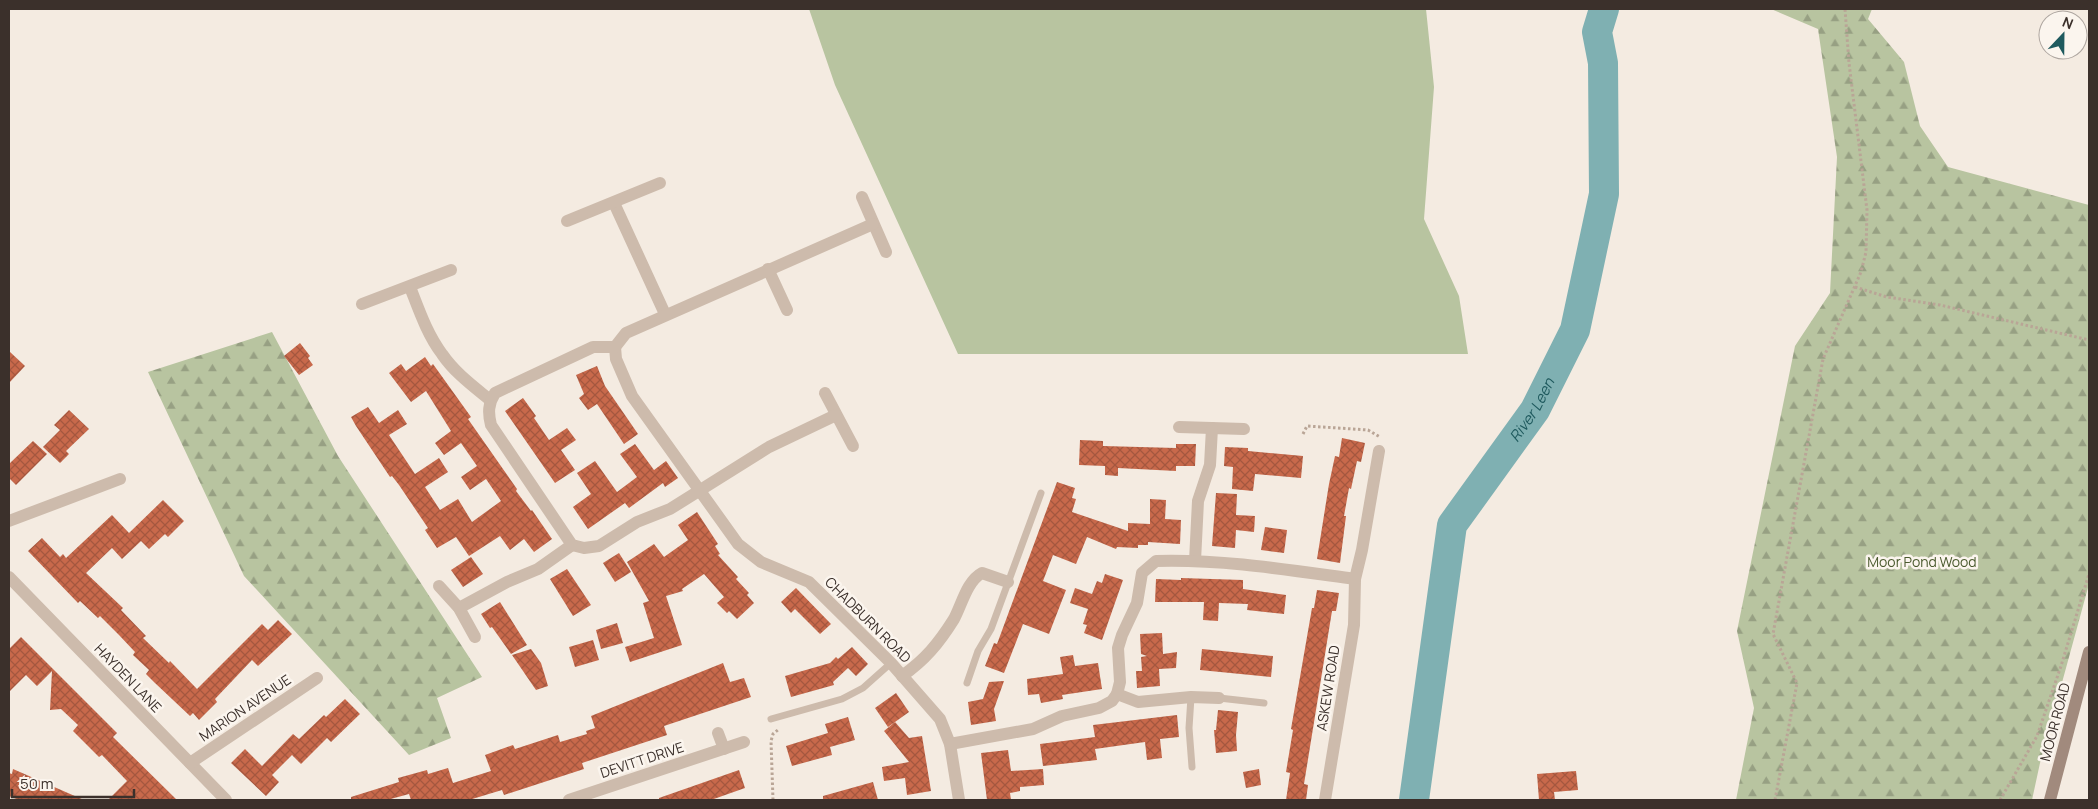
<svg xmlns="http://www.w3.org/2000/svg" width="2098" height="809" font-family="Manrope,sans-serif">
<defs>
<pattern id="forest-firs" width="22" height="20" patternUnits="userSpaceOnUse" patternTransform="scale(1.25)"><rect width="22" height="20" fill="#b8c4a0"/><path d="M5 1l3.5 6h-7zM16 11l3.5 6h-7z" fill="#97a083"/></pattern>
<pattern id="building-cross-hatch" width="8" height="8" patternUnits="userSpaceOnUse" patternTransform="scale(1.25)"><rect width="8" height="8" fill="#c8694b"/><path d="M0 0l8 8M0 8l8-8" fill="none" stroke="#a4573f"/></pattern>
</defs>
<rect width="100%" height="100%" fill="#f4ebe1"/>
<polygon fill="#b8c4a0" points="809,9 1426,9 1434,87 1424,219 1459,296 1468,354 958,354 835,85"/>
<g fill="url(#forest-firs)">
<polygon points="1771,9 1872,9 1868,19 1904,62 1920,126 1948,167 2089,205 2089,584 2040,763 2032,800 1736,800 1754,708 1737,631 1795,346 1830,293 1837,157 1818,29"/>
<polygon points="272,332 338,456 482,677 437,698 451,738 409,755 244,576 148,372"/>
</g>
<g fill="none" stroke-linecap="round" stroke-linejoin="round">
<path stroke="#7fb0b2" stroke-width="30" id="s1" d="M 1414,800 L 1452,525 L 1535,410 L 1575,330 L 1604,194 L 1603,63 L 1597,32 L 1604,9"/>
</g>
<g fill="url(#building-cross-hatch)">
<polygon points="300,343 310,356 308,358 313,365 299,375 284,356"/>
<polygon points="9,351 25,366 9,383"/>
<polygon points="425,357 431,366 433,364 471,417 468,419 517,489 516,491 531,511 532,510 552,539 534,552 524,539 510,550 500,536 469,556 456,537 437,548 425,530 428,528 399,485 392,476 390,477 356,426 351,417 368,407 379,423 398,410 407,424 389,435 415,474 439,458 448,472 425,487 440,510 458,499 472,522 501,501 486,479 470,490 461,477 477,466 461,443 444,455 435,443 451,431 426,391 411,402 389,373 401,364 406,371"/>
<polygon points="597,366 605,386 638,434 624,444 597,404 588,410 579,398 584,394 576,375"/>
<polygon points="523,398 536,416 534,418 549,440 567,428 576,440 561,450 575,470 555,483 505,411"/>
<polygon points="69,410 89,429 66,451 69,454 60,463 43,447 60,430 54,425"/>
<polygon points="1342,438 1365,443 1361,462 1357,461 1351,489 1349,488 1344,516 1346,516 1340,563 1317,559 1329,484 1335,456 1339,457"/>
<polygon points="1080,440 1103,441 1103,446 1176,448 1176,444 1196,444 1195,466 1176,466 1176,471 1118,468 1118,476 1105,475 1105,466 1079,465"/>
<polygon points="33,441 47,454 16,485 9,478 9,464"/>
<polygon points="635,444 654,470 666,461 678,478 665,487 663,483 629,508 625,503 588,529 573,507 591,494 577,473 595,461 617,492 637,477 620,454"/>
<polygon points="1225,447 1248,448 1248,451 1303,456 1301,478 1255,474 1253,491 1232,489 1233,467 1224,466"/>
<polygon points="1057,482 1075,488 1072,498 1076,499 1072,512 1128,531 1128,523 1150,524 1150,499 1166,500 1165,519 1181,520 1180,544 1148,542 1148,545 1138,545 1138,548 1117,547 1116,549 1087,537 1076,564 1053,555 1043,581 1066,590 1049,634 1023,624 1004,673 985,666 994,643 997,644"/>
<polygon points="1216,493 1237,494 1236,515 1255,516 1254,532 1236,530 1235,548 1212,546"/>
<polygon points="163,500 184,521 168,537 165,534 149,549 141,541 122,559 112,548 86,573 123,608 121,610 146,636 143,638 169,663 170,661 197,689 262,624 268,630 278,620 292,634 258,666 252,660 215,699 217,702 199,720 193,713 190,716 155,683 146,674 149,670 133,655 135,652 119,635 100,616 98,618 80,601 78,603 28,551 42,538 60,557 63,554 66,558 112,515 129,533"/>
<polygon points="697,512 718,544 715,546 720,554 718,555 738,577 736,579 749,593 747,595 754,603 737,619 729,611 727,613 717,603 724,597 704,574 682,589 683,591 666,596 682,645 630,662 625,647 654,638 643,603 649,601 627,562 654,544 664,557 688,540 678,525"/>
<polygon points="1265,527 1287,530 1284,553 1261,550"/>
<polygon points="619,553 631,572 615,582 603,563"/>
<polygon points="471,557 483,574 463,587 451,570"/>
<polygon points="567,569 591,605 573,616 550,579"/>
<polygon points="1105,574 1123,580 1102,640 1084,633 1087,625 1083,624 1088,609 1070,603 1075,588 1092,594 1097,581 1102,583"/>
<polygon points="1181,578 1243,580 1243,589 1286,595 1284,614 1247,610 1248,604 1219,603 1218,621 1203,620 1204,602 1155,602 1156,579 1181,580"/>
<polygon points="796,588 831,624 820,634 795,609 791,613 781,602"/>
<polygon points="1317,590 1339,593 1336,611 1332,611 1304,784 1308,785 1306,800 1286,800 1290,773 1286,772 1293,730 1291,729 1312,608 1314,608"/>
<polygon points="500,602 527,645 511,654 492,627 490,628 481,614"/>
<polygon points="617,623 623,643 601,649 596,630"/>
<polygon points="1162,633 1163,654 1177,652 1176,668 1159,669 1160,686 1137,688 1136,671 1142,671 1141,657 1147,656 1141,654 1140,634"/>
<polygon points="21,637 117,733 113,737 177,800 108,800 127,781 102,755 99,757 73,731 78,725 61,709 50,710 52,671 37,686 26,675 9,692 9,649"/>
<polygon points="593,640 599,660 575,667 569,647"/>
<polygon points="852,647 868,664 856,676 848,668 833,682 834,685 791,697 785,676 830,663 836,657 838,659"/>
<polygon points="531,649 541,663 548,686 536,690 512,655"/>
<polygon points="1202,649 1273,656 1271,677 1200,670"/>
<polygon points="1073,655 1075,666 1098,663 1102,689 1062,695 1063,699 1041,703 1039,694 1028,695 1027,679 1063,674 1060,657"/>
<polygon points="723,663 730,682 744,678 751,697 664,726 667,735 582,763 584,769 504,795 502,790 469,800 411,800 409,794 387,800 351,800 351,797 399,782 398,778 427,770 428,774 448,768 453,783 491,771 485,755 513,745 515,749 558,735 560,742 587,734 586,731 595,728 591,716"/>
<polygon points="1004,681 994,709 996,721 971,725 968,702 983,699 989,682"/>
<polygon points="896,693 909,712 888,727 875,708"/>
<polygon points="345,699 360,714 331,742 327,738 301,764 292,755 272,775 279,782 266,796 231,763 245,749 262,766 293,734 299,739 324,715 326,717"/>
<polygon points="1218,710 1238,712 1236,735 1237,751 1216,753 1214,730 1216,730"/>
<polygon points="1177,715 1179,737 1160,739 1162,758 1147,760 1145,742 1095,749 1097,760 1043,766 1040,744 1095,737 1093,725"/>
<polygon points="848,717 855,740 830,747 832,755 792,766 786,746 828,733 825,724"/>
<polygon points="895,722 909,738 922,736 931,791 907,795 905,778 884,781 882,767 909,762 884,731"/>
<polygon points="1008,750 1011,771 1043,769 1044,785 1020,787 1020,791 1010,793 1011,800 987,800 981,753"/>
<polygon points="13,769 84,800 19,800 9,796 9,773 12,774"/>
<polygon points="1259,769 1261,785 1246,788 1243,772"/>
<polygon points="739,770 745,788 711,800 659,800 659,798"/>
<polygon points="1576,771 1578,790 1554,792 1555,800 1539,800 1537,774"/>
<polygon points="873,782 878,800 823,800 823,796"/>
</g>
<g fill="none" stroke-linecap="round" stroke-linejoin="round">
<g stroke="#b9a596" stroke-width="3" stroke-dasharray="2.5 2.5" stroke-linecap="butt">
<polyline points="1855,287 1887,297 1940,305 2089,340"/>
<polyline points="1303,434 1307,426 1368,430 1380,437"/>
<polyline points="773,800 771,741 773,734 779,729"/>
<polyline points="1775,800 1797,683 1773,634 1823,359 1861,272 1866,252 1867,210 1849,63 1845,9"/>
<polyline points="2000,800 2037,736 2061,666 2089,574"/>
</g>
<g stroke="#cdbbac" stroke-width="7">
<polyline points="967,683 978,651 991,629 1041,493"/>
<polyline points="1191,697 1189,728 1192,767"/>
<polyline points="1219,698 1264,703"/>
<polyline points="771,719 842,699 863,688 891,663"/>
</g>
<g stroke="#cdbbac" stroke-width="12">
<polyline points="862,197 886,252"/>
<polyline points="614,203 665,314"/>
<polyline points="567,221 660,183"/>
<polyline points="768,269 787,310"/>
<path d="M 410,287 C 419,310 427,334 442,354 C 455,373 473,386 490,400"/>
<polyline points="362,304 451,270"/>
<polyline points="615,347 616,359 632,396 738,544 761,562 809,582 891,663 940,719 950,744 959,800"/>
<polyline points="825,393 853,446"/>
<path d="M 836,415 L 769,447 L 670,509 L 637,522 L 599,546 L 584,548 L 572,545 L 491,425 C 488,413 488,404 495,393 L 593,347 L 615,347 L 626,333 L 873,224"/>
<polyline points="1179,427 1244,429"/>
<polyline points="9,521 120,479"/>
<polyline points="1195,561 1198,501 1210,465 1212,428"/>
<polyline points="9,577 226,800"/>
<polyline points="439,586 459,608 475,637"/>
<polyline points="459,608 507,582 538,569 572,545"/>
<path d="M 902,676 C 925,660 939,643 954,619 C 962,604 967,581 982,573 L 1008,582"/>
<polyline points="1117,694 1138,702 1191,697 1219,698"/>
<polyline points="718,733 724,749"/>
<path d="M 950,744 L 1033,729 L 1062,716 L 1099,708 L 1112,701 L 1117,694 L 1120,682 L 1118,648 L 1122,635 L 1137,603 L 1142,573 L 1156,561 C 1222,559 1289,570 1355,579"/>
<polyline points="190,763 317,678"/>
<polyline points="569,800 744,742"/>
<polyline points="1325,800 1354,625 1355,579 1362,550 1379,451"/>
</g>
<polyline stroke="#a18a7d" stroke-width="12" points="2050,800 2089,652"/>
</g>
<g text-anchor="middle" stroke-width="5" stroke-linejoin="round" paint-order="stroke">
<g font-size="14" fill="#4a5a2e" stroke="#fbf5ee">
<text x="1922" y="567">Moor Pond Wood</text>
</g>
<g font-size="14" fill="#3b302b" stroke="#fbf5ee">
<text transform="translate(868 620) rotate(45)" y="5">CHADBURN ROAD</text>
<text transform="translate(128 678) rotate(46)" y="5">HAYDEN LANE</text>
<text transform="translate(1328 688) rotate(-81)" y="5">ASKEW ROAD</text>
<text transform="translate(245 708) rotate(-34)" y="5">MARION AVENUE</text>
<text transform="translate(2055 722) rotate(-75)" y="5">MOOR ROAD</text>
<text transform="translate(642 760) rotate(-18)" y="5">DEVITT DRIVE</text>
</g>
<g font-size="15" font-style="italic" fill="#1f5a5e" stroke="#fbf5ee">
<text dy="5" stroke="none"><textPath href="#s1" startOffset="418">River Leen</textPath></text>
</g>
</g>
<rect width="2098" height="809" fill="none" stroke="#3b302b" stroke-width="20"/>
<g transform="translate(2063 35) rotate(22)"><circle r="24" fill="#fbf5ee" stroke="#aea6a0"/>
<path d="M0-4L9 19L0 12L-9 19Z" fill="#1f5a5e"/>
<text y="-8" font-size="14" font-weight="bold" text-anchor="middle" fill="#3b302b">N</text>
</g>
<path d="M12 789v8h122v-8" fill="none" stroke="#3b302b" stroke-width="2.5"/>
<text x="20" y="789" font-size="15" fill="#3b302b" stroke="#fbf5ee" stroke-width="4" paint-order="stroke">50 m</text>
</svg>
